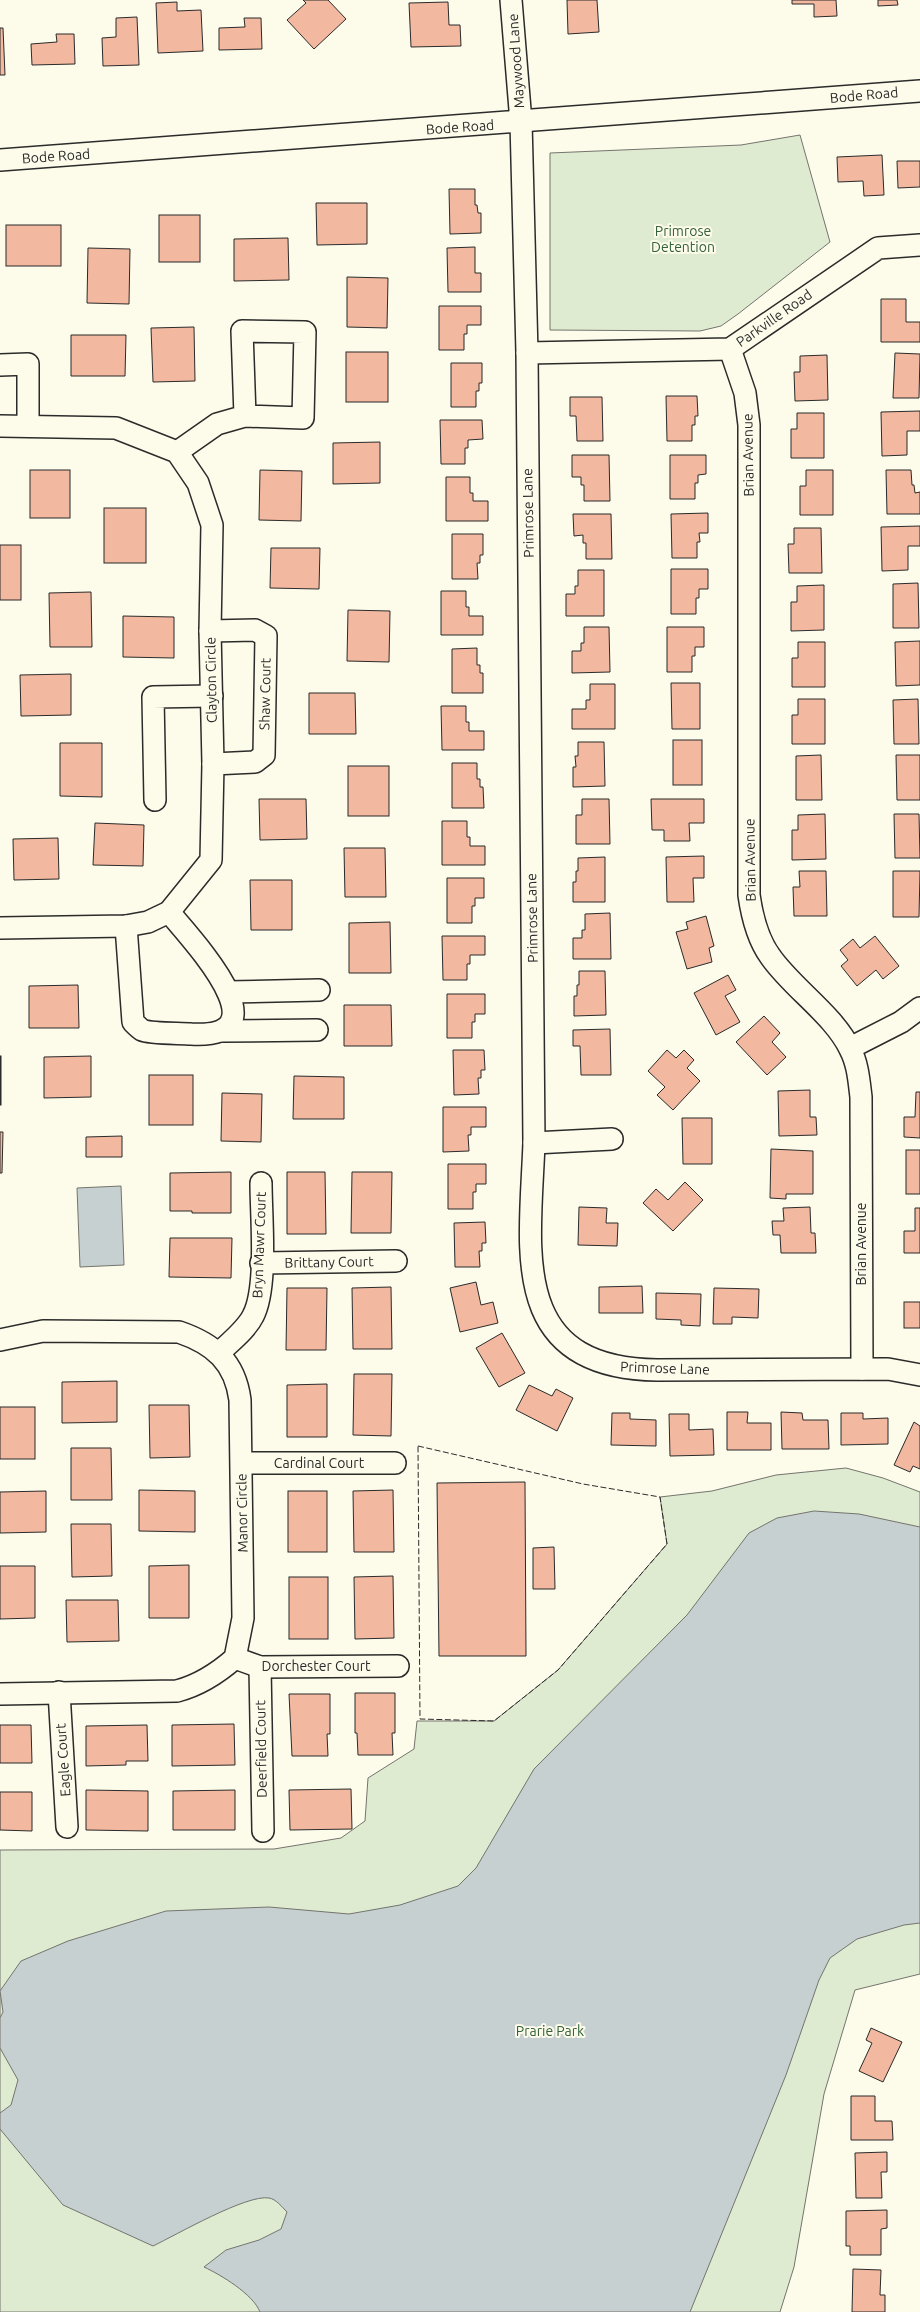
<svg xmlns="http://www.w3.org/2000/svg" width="920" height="2312" font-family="Ubuntu,sans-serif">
<rect width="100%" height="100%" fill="#fdfbea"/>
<g fill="#deebd1" stroke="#74746e">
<polygon points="800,135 830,242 738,314 721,326 700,331 550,330 550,153 741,145"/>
<polygon points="846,1468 883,1478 920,1492 920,1974 855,1990 824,2094 794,2267 780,2312 0,2312 0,1850 274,1849 341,1838 365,1821 368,1778 414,1749 417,1721 494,1721 558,1670 667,1544 660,1497 712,1491 776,1475"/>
</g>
<g fill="#c7d0d0" stroke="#74746e">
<polygon points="121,1186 124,1265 80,1267 77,1188"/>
<path d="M 814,1511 L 859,1514 L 920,1527 L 920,1923 L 904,1925 L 857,1939 L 830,1958 L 819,1980 L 786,2075 L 690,2312 L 260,2312 C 253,2294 221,2275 204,2267 L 226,2250 L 259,2240 L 281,2229 L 287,2212 C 282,2207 276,2199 269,2198 C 247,2194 176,2235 153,2246 L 63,2205 L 0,2129 L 0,2113 L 11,2105 L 18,2080 L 0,2048 L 0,2018 L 3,2012 L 0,1991 L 21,1961 L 68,1941 L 166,1911 L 269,1907 L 349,1914 L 400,1905 L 458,1886 L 476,1868 L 534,1769 L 687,1615 L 749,1533 L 777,1518 Z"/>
</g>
<g fill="#f2b8a0" stroke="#2b2b2b">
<polygon points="303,0 328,0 346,19 314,49 287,20 306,3"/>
<polygon points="567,0 597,0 599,32 568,34"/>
<polygon points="792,0 836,0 837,16 814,17 814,4 792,4"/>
<polygon points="878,0 897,0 898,5 878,6"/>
<polygon points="177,2 177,11 201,10 203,51 158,53 156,3"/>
<polygon points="448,2 449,25 460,25 461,46 411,47 409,3"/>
<polygon points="137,17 139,65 103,66 102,38 116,37 116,18"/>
<polygon points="244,18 261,18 262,49 219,50 219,28 245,27"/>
<polygon points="0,28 3,28 5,75 0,75"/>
<polygon points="56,34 74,34 75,64 32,65 31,44 57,42"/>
<polygon points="882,155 884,195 864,196 863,181 838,182 837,157"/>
<polygon points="897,161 920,161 920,187 898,188"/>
<polygon points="449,189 475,189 475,205 477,205 478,213 481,213 481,233 450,234"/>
<polygon points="316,203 367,203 367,244 317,245"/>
<rect x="159" y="215" width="41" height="47"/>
<rect x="6" y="225" width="55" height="41"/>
<polygon points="288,238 289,280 234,281 234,239"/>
<polygon points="475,247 475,273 481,273 481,292 448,292 447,248"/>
<polygon points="88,248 130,249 129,304 87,303"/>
<polygon points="347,277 388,278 387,328 347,327"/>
<polygon points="881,299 906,299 906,322 920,322 920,342 881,342"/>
<polygon points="439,306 481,306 481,325 467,325 467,334 464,334 464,350 439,350"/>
<polygon points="194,327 195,381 153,382 151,328"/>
<polygon points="71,335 126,335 125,376 71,376"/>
<rect x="346" y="352" width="42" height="50"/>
<polygon points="895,353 920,354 919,398 893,398"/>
<polygon points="827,355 828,400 795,401 794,372 800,372 800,356"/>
<polygon points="451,363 482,363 482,383 479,383 479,391 476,391 476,407 451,407"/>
<polygon points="666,396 697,396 698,416 695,416 695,425 692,425 692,441 667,441"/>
<polygon points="570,397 602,397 603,441 577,441 576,416 570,416"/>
<polygon points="920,411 920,431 907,431 907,455 882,456 881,412"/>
<polygon points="797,413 824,413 824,458 791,458 791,429 797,429"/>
<polygon points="440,420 482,420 483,439 468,440 468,448 465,448 465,464 441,464"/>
<polygon points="380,442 380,483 333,484 333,443"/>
<polygon points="572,455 609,455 610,501 584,501 584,485 581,485 581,477 572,477"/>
<polygon points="670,455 706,455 706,474 698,475 698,483 695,483 695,499 670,499"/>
<rect x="30" y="470" width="40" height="48"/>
<polygon points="260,470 302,471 301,521 259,520"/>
<polygon points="806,470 833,470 833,515 800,515 800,486 806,486"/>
<polygon points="886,470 911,470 912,485 914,485 915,493 920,492 920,514 887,514"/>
<polygon points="446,477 470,477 470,493 473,493 473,501 488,501 488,521 446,521"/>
<rect x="104" y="508" width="42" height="55"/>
<polygon points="708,513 708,533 699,533 700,542 697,542 697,558 672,558 671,514"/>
<polygon points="573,514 611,514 612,559 586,559 586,543 583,543 583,535 574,536"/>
<polygon points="920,526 920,546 908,546 908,570 882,571 881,527"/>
<polygon points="794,528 821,528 822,573 789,573 788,544 794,544"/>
<polygon points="452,534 483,534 483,555 480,555 480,563 477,563 478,579 452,579"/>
<rect x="0" y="545" width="21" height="55"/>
<polygon points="271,548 320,548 319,589 270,588"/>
<polygon points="671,569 708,569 708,589 699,589 699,598 696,598 696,614 671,614"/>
<polygon points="578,570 604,570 604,616 566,616 566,594 575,594 575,586 578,586"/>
<polygon points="918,583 919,628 893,628 893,584"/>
<polygon points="824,585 824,630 791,631 791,602 797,602 797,586"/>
<polygon points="441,591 466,591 466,607 469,607 469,616 483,616 483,635 441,635"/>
<polygon points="91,592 92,647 50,647 49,593"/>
<polygon points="348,610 390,611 389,662 347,661"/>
<polygon points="123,616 174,617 174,658 123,657"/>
<polygon points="584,627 609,627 610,672 572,673 572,651 581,651 581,643 584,643"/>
<polygon points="667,627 704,627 704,647 695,647 695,656 692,656 692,672 667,672"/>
<polygon points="920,641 920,685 896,686 895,642"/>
<polygon points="798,642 825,642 825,687 792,687 792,658 798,658"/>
<polygon points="477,648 477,665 480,665 480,673 483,673 483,693 452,693 452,649"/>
<polygon points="71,674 71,715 21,716 20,675"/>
<polygon points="671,683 700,683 700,729 672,729"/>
<polygon points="590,684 615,684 615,729 572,729 572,709 586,709 586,700 590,700"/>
<polygon points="309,693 355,693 356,734 309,734"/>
<polygon points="798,699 825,699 825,744 792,744 792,715 798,715"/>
<polygon points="918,699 919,744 894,744 893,700"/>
<polygon points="441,706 466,706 466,722 469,722 469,731 484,731 484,750 442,750"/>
<rect x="673" y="740" width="29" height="45"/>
<polygon points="578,742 604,742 605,786 573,787 573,767 576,767 575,756 578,756"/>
<polygon points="60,743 102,743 102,797 60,796"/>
<polygon points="821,755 822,800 796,800 796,756"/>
<polygon points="896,755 920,755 920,800 897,800"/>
<polygon points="452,763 477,763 477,779 480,779 480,787 483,787 484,808 452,808"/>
<rect x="348" y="766" width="41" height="50"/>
<polygon points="259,799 306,799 307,839 260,840"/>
<polygon points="582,799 609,799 610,844 576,844 576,815 582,815"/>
<polygon points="651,799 704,799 704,823 689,823 690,841 664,841 664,830 652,830"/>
<polygon points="825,814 826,859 792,860 792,830 798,830 798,815"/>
<polygon points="894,814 919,814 920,858 895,858"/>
<polygon points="442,821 467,821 467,837 470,837 470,846 485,846 485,865 442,865"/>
<polygon points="95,823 144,825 143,866 93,865"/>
<polygon points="58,838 59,879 14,880 13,839"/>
<polygon points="344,848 385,848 386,897 345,897"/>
<polygon points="704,856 704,878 693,878 694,902 667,902 666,857"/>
<polygon points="605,857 605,902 573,902 573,882 576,882 576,871 578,871 578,858"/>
<polygon points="799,871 826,871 827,916 794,916 793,887 800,887"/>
<polygon points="893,871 920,871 919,917 893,917"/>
<polygon points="447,878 484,878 484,898 475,898 475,906 472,906 472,923 447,923"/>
<polygon points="250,880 292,880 292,930 251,930"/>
<polygon points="610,913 611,959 573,959 573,938 582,938 582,930 585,930 585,914"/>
<polygon points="706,916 714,946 709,948 712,962 687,969 676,932 688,929 686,922"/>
<polygon points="390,922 391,973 349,973 349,923"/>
<polygon points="442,936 485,936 485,955 470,955 470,964 467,964 467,980 443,980"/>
<polygon points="875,936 899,966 883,979 876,970 857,986 841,966 848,960 840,950 853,939 860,948"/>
<polygon points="579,971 605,971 606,1015 574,1016 574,996 577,996 577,985 579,985"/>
<polygon points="728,975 736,990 725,996 740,1022 716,1035 694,993"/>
<polygon points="78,985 79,1028 29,1028 29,986"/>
<polygon points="447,994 485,994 485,1014 475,1014 475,1022 472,1022 472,1038 447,1038"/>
<polygon points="344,1005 391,1005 392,1046 344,1046"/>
<polygon points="764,1016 780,1033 772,1042 786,1057 767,1075 736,1042"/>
<polygon points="610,1029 611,1075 581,1075 580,1046 573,1046 573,1030"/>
<polygon points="453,1050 484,1050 485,1070 481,1070 481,1078 478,1078 479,1094 454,1095"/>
<polygon points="667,1050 676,1058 684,1050 694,1060 687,1068 700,1081 673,1110 657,1095 665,1087 648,1071"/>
<rect x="0" y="1056" width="1" height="49"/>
<polygon points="91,1056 91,1097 44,1098 44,1057"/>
<rect x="149" y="1075" width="44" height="50"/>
<polygon points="294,1076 344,1077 344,1119 293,1119"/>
<polygon points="810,1090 810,1117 816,1117 817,1135 779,1136 778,1091"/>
<polygon points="916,1092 920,1092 920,1138 904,1137 904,1117 915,1117"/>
<polygon points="222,1093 262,1094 261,1142 221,1141"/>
<polygon points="443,1107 486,1107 486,1127 471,1127 471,1135 468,1135 469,1151 443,1152"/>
<polygon points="682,1118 712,1118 712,1164 683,1164"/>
<polygon points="0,1132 3,1132 2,1173 0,1173"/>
<polygon points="122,1136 122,1157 86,1157 86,1137"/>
<polygon points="771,1149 813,1151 813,1194 786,1194 786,1199 770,1198"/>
<rect x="906" y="1150" width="14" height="44"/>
<polygon points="448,1164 486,1164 486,1184 476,1184 476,1192 473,1192 473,1209 448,1209"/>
<polygon points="231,1172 231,1213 192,1213 192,1211 170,1211 170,1173"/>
<polygon points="287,1172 325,1172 326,1234 287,1234"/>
<polygon points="352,1172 392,1172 391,1233 351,1233"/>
<polygon points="685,1182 703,1200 673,1231 643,1203 656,1189 668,1200"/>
<polygon points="579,1207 607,1208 606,1223 618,1223 617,1246 578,1245"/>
<polygon points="810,1207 811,1233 815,1233 816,1253 781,1253 780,1235 773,1235 772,1221 784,1221 783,1208"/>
<polygon points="915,1208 920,1208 920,1253 904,1253 904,1231 915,1231"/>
<polygon points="485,1222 486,1243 482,1243 482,1251 479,1251 480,1267 455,1267 454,1223"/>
<polygon points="170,1238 232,1238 231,1278 169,1277"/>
<polygon points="476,1282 481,1305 493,1302 498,1323 460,1332 450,1288"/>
<polygon points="642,1286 643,1313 599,1313 599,1287"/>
<polygon points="391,1287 392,1349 353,1349 352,1288"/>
<polygon points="287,1288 327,1288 326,1350 286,1350"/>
<polygon points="714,1288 759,1289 758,1318 732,1317 732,1324 713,1324"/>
<polygon points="656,1293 701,1294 700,1326 681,1325 681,1320 656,1319"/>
<rect x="904" y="1302" width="16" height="26"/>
<polygon points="502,1333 525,1373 499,1387 476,1348"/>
<polygon points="354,1374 392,1374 391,1436 353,1435"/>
<polygon points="117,1381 117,1422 62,1423 62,1382"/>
<polygon points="327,1384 327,1437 287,1437 287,1385"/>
<polygon points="529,1385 552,1396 556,1389 573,1398 557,1431 516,1410"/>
<polygon points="149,1405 189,1405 190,1457 150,1458"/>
<rect x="0" y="1407" width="35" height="52"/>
<polygon points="727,1412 748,1412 747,1423 771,1423 771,1450 727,1450"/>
<polygon points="781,1412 802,1413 803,1420 828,1420 829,1449 782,1449"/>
<polygon points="612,1413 630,1413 630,1419 656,1420 656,1446 611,1445"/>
<polygon points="841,1413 863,1413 863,1419 888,1418 888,1444 841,1445"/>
<polygon points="669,1414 689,1414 689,1430 713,1429 714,1455 670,1456"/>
<polygon points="914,1422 920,1426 920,1469 913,1466 910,1472 894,1465"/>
<polygon points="71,1448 111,1448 112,1500 71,1500"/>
<polygon points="525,1482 526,1656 439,1656 437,1483"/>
<polygon points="139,1490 195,1491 195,1532 139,1531"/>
<polygon points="393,1490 394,1552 354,1552 353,1491"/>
<polygon points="46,1491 46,1532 0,1533 0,1492"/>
<rect x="288" y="1491" width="39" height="61"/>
<polygon points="71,1524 111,1524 112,1576 72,1577"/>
<polygon points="554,1547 555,1589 533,1589 533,1548"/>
<polygon points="189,1565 189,1618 149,1618 149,1566"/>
<polygon points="0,1566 35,1566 35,1618 0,1619"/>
<polygon points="393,1576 394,1638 355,1639 354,1577"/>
<rect x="289" y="1577" width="39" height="62"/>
<polygon points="66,1600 118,1600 119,1641 67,1642"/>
<polygon points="355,1693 395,1693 395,1733 392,1733 393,1755 358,1755 357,1733 355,1733"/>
<polygon points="289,1694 330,1694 330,1734 327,1734 328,1756 292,1756"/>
<polygon points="234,1724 235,1765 172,1766 172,1725"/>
<polygon points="0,1725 31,1725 32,1763 0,1763"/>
<polygon points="147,1725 148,1761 126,1761 126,1765 86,1766 86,1726"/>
<polygon points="351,1789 352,1829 290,1830 289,1790"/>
<polygon points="86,1790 148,1791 148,1831 86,1830"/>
<polygon points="235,1790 235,1830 173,1830 173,1791"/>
<polygon points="0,1792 32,1792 32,1831 0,1830"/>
<polygon points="871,2028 902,2042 883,2082 859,2071 872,2043 866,2040"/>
<polygon points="851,2096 875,2096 875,2121 892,2121 893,2140 851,2140"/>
<polygon points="887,2152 887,2172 881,2172 882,2198 856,2198 855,2153"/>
<polygon points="887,2210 887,2228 881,2229 881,2255 850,2255 850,2246 846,2246 846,2211"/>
<polygon points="853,2269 881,2270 880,2295 885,2295 885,2312 852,2312"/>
</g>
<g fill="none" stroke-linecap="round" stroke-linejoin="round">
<g stroke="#2b2b2b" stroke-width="24">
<g id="minor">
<path d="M 511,0 L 521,122 L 527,353 L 534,1143 C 530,1250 507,1368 657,1370 L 888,1369 L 920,1375"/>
<polyline points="0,160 920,91"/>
<path d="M 730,349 L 745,393 L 749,425 L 749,895 C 752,916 757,938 770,956 C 791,987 834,1015 850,1049 C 858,1064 859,1081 861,1097 L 862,1369"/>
<polyline points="527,353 730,349 878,248 920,245"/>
<polyline points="0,365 28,364 28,426"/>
<polyline points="0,426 116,428 177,452 198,483 212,525 210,631 213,764 211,860 169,912 148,922 126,926 0,928"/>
<polyline points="177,452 217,424 245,416 303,418 305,332 242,331 245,416"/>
<polyline points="210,631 255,630 266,636 264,755 255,762 213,764"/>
<polyline points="155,800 153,697 212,696"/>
<path d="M 126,926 L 133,1022 C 136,1025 139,1028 142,1030 C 151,1034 180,1033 191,1034 C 287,1040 192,940 169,912"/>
<polyline points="228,992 319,990"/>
<polyline points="223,1031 317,1030"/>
<polyline points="850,1048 901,1022 920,1008"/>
<polyline points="534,1143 612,1139"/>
<polyline points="261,1263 396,1261"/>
<path d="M 0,1340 L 43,1331 L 179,1332 C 214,1344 235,1362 240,1400 L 243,1618 L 235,1658 C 218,1673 200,1685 177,1691 L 0,1694"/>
<path d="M 219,1353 C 230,1342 246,1330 253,1316 C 268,1288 261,1217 261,1183"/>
<polyline points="242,1463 395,1463"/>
<polyline points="235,1658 260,1667 398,1666"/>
<polyline points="260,1667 263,1831"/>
<polyline points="59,1692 67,1827"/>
</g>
</g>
<use href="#minor" stroke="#fdfbea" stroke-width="21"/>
<polygon stroke="#2b2b2b" stroke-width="1" stroke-dasharray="6 2.5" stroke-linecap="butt" points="418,1446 583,1484 660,1497 667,1544 558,1670 494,1721 420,1719"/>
</g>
<g text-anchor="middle" stroke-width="4" stroke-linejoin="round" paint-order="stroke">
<g font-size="14" fill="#2b2b2b" stroke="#fdfbea">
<text transform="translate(516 61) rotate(-94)" y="5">Maywood Lane</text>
<text transform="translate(864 95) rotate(-5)" y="5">Bode Road</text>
<text transform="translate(460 127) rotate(-4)" y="5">Bode Road</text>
<text transform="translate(56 156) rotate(-4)" y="5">Bode Road</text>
<text transform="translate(774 318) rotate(-35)" y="5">Parkville Road</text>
<text transform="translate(748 455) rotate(-91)" y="5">Brian Avenue</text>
<text transform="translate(528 513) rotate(-91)" y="5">Primrose Lane</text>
<text transform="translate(211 680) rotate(-91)" y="5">Clayton Circle</text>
<text transform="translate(265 694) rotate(-89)" y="5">Shaw Court</text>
<text transform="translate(750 860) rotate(-91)" y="5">Brian Avenue</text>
<text transform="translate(532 918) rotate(-91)" y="5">Primrose Lane</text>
<text transform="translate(861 1244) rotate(-90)" y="5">Brian Avenue</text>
<text transform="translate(259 1245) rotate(-88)" y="5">Bryn Mawr Court</text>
<text transform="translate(329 1262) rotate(-1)" y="5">Brittany Court</text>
<text transform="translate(665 1368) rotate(2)" y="5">Primrose Lane</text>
<text x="319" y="1468">Cardinal Court</text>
<text transform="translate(242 1513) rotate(-91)" y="5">Manor Circle</text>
<text x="316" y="1671">Dorchester Court</text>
<text transform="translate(261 1749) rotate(-91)" y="5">Deerfield Court</text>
<text transform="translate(63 1760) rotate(-94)" y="5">Eagle Court</text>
</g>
<g font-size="14" fill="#34623c" stroke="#fdfbea">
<text x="683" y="236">Primrose<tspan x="683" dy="16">Detention</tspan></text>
<text x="550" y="2036">Prarie Park</text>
</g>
</g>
</svg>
